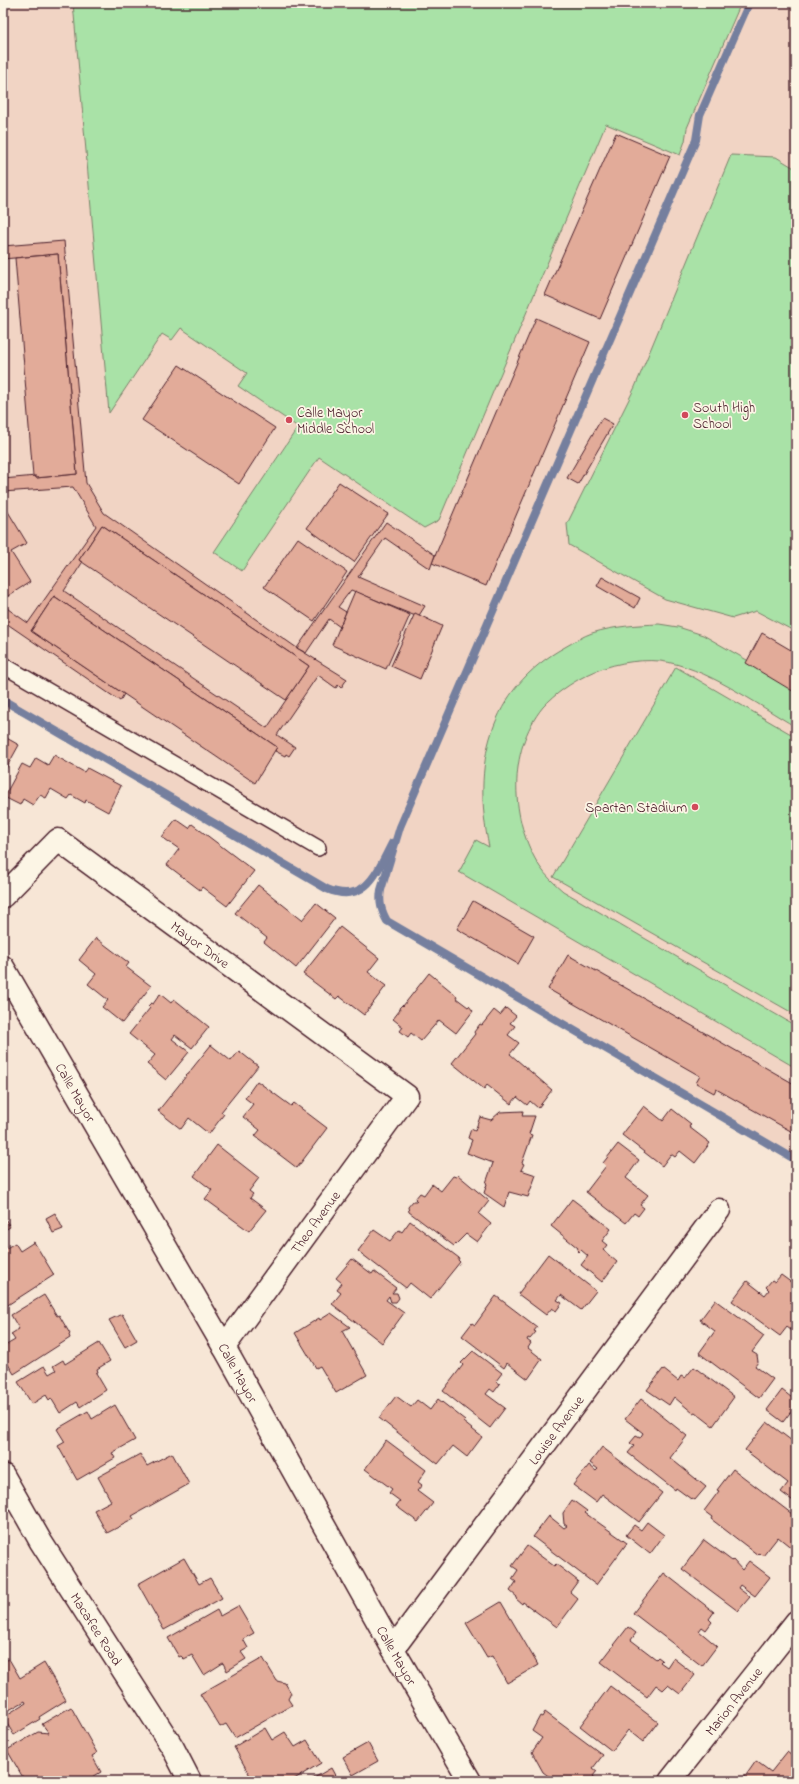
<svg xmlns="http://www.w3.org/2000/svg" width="799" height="1784" font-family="'Indie Flower',sans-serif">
<rect width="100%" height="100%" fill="#f7e6d6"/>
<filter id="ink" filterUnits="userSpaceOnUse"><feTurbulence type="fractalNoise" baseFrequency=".025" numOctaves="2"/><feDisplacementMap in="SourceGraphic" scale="8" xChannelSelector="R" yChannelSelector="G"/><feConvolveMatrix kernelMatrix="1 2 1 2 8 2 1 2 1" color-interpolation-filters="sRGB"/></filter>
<g filter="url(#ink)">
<polygon fill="#f1d4c4" points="3,3 796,3 796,1160 387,921 381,911 385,879 399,830 374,877 367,885 358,891 348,894 337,893 327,889 3,700"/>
<g fill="#a9e2a7" stroke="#7a8069">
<polygon points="73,3 741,3 687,128 685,141 680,155 606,124 439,520 424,528 319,457 242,571 214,552 298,427 238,386 247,373 181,328 172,340 162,334 109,413"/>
<polygon points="731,155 776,157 796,169 796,632 756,611 733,618 665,599 569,545 567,524 635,387"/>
<path d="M 659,624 L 678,627 L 703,635 L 796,688 L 796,727 C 758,705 704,666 660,661 C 636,659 609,664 587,675 C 571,683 555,694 543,707 C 507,751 510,821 540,867 C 546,876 555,884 563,891 L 796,1026 L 796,1068 L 459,872 L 476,840 L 489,847 C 472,766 488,689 565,647 C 574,642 583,636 592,633 C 614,626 637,625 659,624 Z"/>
<polygon points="676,667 796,737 796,1015 553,877"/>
</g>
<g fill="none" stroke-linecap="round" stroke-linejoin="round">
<g stroke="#757f9e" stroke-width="8">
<path d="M 749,3 L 700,115 L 696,140 L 400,827 L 381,890 C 379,902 381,910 387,921 L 796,1160"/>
<path d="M 3,700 L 327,889 C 366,905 377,872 392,843"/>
</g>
</g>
<g fill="#e2ab99" stroke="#4a1f2b" fill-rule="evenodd">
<polygon points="616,133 670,156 600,319 545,295"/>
<path d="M 64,241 L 86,483 L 104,513 L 297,648 L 347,679 L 341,688 L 338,685 L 336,688 L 318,675 L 277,735 L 295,747 L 289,756 L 286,754 L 285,756 L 275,751 L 277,747 L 54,596 L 31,631 L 124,694 L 120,701 L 3,621 L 3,601 L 8,609 L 28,623 L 96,526 L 73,487 L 3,492 L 3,479 L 36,476 L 36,478 L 77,474 L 58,254 L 3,259 L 3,246 ZM 102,525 L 309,666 L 267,728 L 64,591 L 82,563 L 79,560 Z"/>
<polygon points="58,254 77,474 36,478 36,476 33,476 15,258"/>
<polygon points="536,318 590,342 486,586 432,563"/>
<polygon points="179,365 275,428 239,484 142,420"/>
<polygon points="602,418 613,424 578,484 567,478"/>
<polygon points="339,482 388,514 354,562 307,528"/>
<polygon points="4,505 27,543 11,552 30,582 3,599"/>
<polygon points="386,522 435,555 430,569 385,538 358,577 425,606 418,617 351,590 338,607 346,612 340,627 329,619 306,653 297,648"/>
<polygon points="102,525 309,666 286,700 79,560"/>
<polygon points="298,538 347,572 314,621 264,587"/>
<polygon points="602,577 640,598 635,608 597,586"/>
<polygon points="355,591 410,615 386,669 332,645"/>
<polygon points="54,596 277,747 255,783 31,631"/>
<polygon points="415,613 442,626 420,679 391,666"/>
<polygon points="762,633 796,653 796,693 746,663"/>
<polygon points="3,736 19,745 3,774"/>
<polygon points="54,755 84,772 87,768 121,786 108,812 86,800 85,803 71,795 68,799 51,789 46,798 40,795 33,805 23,799 20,805 4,797 22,764 30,768 36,758 48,765"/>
<polygon points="176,819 189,828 192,824 254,871 227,906 202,887 200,890 167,865 179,849 162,837"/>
<polygon points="258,885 302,920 316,903 335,918 296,968 264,942 267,938 235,913"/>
<polygon points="473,901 534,936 518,964 457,929"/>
<polygon points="340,927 379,958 368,972 386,986 364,1015 339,996 336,999 303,974"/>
<polygon points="96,938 129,963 126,967 151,986 122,1023 102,1007 108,1000 88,984 96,974 79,960"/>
<polygon points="568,955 796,1085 796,1134 716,1089 714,1093 696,1083 700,1076 548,989"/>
<polygon points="429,973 457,996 456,998 468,1007 469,1006 473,1011 456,1033 439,1020 421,1041 411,1033 408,1037 400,1031 403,1027 393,1019 400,1010 399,1008 402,1005 403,1006"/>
<polygon points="160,994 171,1003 174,999 209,1027 192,1048 175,1035 172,1039 189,1052 166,1080 147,1064 155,1055 129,1034 150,1008 148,1006 151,1003 153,1004"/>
<polygon points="506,1008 516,1016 510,1023 515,1026 508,1035 519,1043 510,1054 552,1090 538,1108 530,1101 527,1105 517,1097 511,1104 487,1085 484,1089 452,1063 475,1034 474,1032 480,1024 482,1025 494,1010 500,1015"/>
<polygon points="211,1045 231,1061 239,1051 258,1066 221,1112 224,1114 209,1134 189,1118 181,1129 158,1111"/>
<polygon points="257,1081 291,1106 294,1103 327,1128 297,1168 255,1136 260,1130 243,1117 253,1104 245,1098"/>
<polygon points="644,1106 663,1121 672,1109 691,1124 689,1127 710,1143 695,1163 680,1151 675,1157 671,1154 662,1166 622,1135"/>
<polygon points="523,1111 522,1116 535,1116 529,1134 532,1135 522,1163 524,1164 521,1170 536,1175 528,1197 509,1192 504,1207 484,1193 487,1184 486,1183 493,1163 467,1153 472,1140 468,1138 471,1129 475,1131 480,1117 491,1120 500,1112"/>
<polygon points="618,1144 639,1160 626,1178 648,1195 640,1205 644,1208 638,1216 634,1213 626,1223 586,1192 606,1166 603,1163"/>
<polygon points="217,1145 259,1178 249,1191 253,1194 250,1198 266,1210 249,1231 205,1199 212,1190 194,1176"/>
<polygon points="458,1175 489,1201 479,1214 491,1224 477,1242 466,1234 454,1246 409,1212 408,1207 413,1201 417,1201 415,1199 420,1193 424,1195 432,1184 441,1191 453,1176 456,1177"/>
<polygon points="572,1199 611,1229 602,1241 607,1245 603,1250 617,1262 602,1282 581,1265 588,1256 581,1250 579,1252 577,1250 578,1248 551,1226"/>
<polygon points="55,1213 63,1229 53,1233 46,1218"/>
<polygon points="3,1215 10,1227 3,1231"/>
<polygon points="410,1221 459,1258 458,1260 460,1262 430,1299 410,1283 406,1288 358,1251 374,1230 390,1241 399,1230 402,1232"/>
<polygon points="34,1242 54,1275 3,1308 3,1250 15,1243 20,1251"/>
<polygon points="548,1254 596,1291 581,1310 561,1295 557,1300 562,1303 556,1311 552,1308 546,1315 518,1294"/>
<polygon points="352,1259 372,1274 374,1271 396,1288 392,1293 397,1293 399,1298 396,1302 391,1302 389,1296 386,1300 404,1313 382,1343 332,1304 341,1293 337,1290 342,1283 336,1278"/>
<polygon points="781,1275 796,1286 796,1334 787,1327 780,1336 732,1301 747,1281 765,1295 769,1290 766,1287 772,1280 775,1282"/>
<polygon points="44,1295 57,1316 59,1315 70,1334 69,1335 70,1338 14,1374 3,1356 3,1347 15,1340 11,1334 19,1329 11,1315"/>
<polygon points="496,1296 537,1327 534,1331 536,1332 530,1339 528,1338 527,1340 531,1343 528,1348 542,1359 528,1379 507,1363 504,1368 462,1336 472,1323 475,1325"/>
<polygon points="715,1300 764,1336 752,1352 757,1355 758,1362 755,1366 773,1379 759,1398 699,1353 715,1331 700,1320"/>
<polygon points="331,1313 350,1327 342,1331 367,1375 336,1393 320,1366 316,1368 295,1333 319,1318 320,1320"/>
<polygon points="122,1314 137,1340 125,1347 109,1320"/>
<polygon points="99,1343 110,1361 97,1369 98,1372 96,1373 106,1390 80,1407 77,1402 60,1413 51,1398 49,1400 46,1395 32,1404 18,1382 44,1366 49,1374 56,1370 53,1366 63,1360 65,1364"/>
<polygon points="473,1351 502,1373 496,1381 500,1384 494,1392 490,1389 486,1394 505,1408 490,1428 443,1391 463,1365 461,1363"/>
<polygon points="694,1367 734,1397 713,1426 695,1412 693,1413 674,1397 669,1405 647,1390 663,1369 678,1381 681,1376 685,1378"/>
<polygon points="782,1390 796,1401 796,1405 783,1422 767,1410"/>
<polygon points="396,1396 411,1407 417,1400 430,1410 438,1399 465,1420 463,1422 482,1437 467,1457 453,1446 438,1464 379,1418"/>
<polygon points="641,1399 687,1436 670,1458 706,1487 695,1500 692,1498 691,1499 676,1488 675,1490 628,1453 634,1446 630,1443 636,1436 640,1438 643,1433 625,1419"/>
<polygon points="115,1405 135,1440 112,1453 115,1458 77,1480 58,1446 65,1442 57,1429 88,1411 92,1419"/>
<polygon points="767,1422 796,1444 796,1503 781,1492 788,1483 745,1450"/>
<polygon points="386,1440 426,1470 418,1482 422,1485 417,1491 433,1503 418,1522 396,1506 400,1501 389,1493 392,1489 365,1469"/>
<polygon points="602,1447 662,1493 639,1522 602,1494 596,1502 573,1485 589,1465 596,1471 598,1469 590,1463"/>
<polygon points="172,1453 189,1484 132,1516 134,1519 107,1533 94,1510 111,1501 98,1477 140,1454 147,1466"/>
<polygon points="733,1469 796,1517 796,1545 793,1549 778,1537 763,1556 760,1553 758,1555 711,1519 712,1517 704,1511 719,1491 717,1490"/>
<polygon points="572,1500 587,1511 585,1513 627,1543 596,1585 533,1537 549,1516 564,1528 567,1526 564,1524 563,1513"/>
<polygon points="647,1522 664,1535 650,1554 626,1535 634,1525 641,1530"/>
<polygon points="704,1540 732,1561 733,1560 742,1570 749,1561 770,1577 755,1596 740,1585 738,1588 750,1597 738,1611 682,1569"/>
<polygon points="527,1546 554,1566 556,1564 578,1581 570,1592 578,1599 557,1627 523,1602 522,1604 516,1599 517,1597 510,1591 516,1582 512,1579 518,1570 512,1566"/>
<polygon points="184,1558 199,1584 210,1578 222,1598 164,1630 138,1584"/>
<polygon points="664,1573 714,1612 709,1619 712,1622 706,1630 702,1627 699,1631 717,1646 702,1666 633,1613"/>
<polygon points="501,1602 538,1665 507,1683 492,1656 487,1658 466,1623"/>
<polygon points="238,1606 254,1633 243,1639 248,1648 241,1652 246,1659 227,1671 223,1663 204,1675 192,1655 184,1659 181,1656 179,1657 168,1638 217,1610 220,1616"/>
<polygon points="628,1627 636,1633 631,1640 656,1659 658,1657 662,1660 660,1662 667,1667 673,1658 695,1675 680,1694 668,1685 663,1690 656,1685 647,1697 601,1662"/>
<polygon points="263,1658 277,1681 285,1683 291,1693 288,1699 292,1705 235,1738 226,1724 220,1727 200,1694"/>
<polygon points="9,1659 20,1678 44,1663 66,1700 39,1717 40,1719 14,1735 3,1717 26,1703 25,1701 9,1710 5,1704 3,1705 3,1662"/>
<polygon points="610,1686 658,1722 643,1742 628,1730 612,1751 580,1726"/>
<polygon points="71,1707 97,1753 92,1756 101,1772 86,1781 83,1777 76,1781 25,1781 7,1750 38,1732 49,1733 42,1724"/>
<polygon points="545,1712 603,1755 593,1768 597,1771 593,1776 599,1781 555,1781 543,1772 532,1752 542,1738 532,1731 540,1716 542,1717"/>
<polygon points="265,1728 272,1740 285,1732 295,1747 307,1740 321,1763 291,1781 253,1781 234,1747"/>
<polygon points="368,1743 378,1761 353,1775 343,1757"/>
<polygon points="787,1752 796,1759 796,1781 742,1781 756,1761 771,1772"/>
<polygon points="331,1768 338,1781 309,1781"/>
</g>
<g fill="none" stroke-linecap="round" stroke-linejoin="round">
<g stroke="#4a1f2b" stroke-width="18">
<polyline id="service" points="3,665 318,848"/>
</g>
<g stroke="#4a1f2b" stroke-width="25">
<g id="minor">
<path id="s1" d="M 3,896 L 58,840 L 407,1096 L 224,1347"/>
<path id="s2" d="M 3,1475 L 41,1542 L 173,1748 L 190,1781"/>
<path id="s3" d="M 393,1649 L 719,1210"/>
<path id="s4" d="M 670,1781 L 796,1622"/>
</g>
</g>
<g stroke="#4a1f2b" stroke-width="25">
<g id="tertiary">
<path id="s5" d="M 3,967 L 224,1347 L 393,1649 L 470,1781"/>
</g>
</g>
<use href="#service" stroke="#fcf5e5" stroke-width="15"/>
<use href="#minor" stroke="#fcf5e5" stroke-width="22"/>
<use href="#tertiary" stroke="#fcf5e5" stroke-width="22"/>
</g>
</g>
<g fill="#d1495b" stroke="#fcf5e5" stroke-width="1.5">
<circle cx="685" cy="415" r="4"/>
<circle cx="289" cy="420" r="4"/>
<circle cx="695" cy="807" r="4"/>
</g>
<g text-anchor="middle" stroke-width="3.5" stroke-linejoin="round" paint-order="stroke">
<g font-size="14" fill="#4a1f2b" stroke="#fcf5e5" text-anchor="start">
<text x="693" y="412">South High<tspan x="693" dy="16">School</tspan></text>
<text x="297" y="417">Calle Mayor<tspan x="297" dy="16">Middle School</tspan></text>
<text x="687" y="812" text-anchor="end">Spartan Stadium</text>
</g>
<g font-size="14" fill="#4a1f2b" stroke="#fcf5e5">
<text dy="5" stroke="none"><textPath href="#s1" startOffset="255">Mayor Drive</textPath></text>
<text dy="5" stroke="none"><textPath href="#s5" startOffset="145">Calle Mayor</textPath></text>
<text transform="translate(315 1222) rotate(-54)" y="5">Theo Avenue</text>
<text dy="5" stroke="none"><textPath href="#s5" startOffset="469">Calle Mayor</textPath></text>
<text dy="5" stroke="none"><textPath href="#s3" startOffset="273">Louise Avenue</textPath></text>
<text dy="5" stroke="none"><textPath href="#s2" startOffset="180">Macafee Road</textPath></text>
<text dy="5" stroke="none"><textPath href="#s5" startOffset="793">Calle Mayor</textPath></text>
<text dy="5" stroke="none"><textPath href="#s4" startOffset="102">Marion Avenue</textPath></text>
</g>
</g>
<rect width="799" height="1784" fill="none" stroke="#fcf5e5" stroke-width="16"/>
<rect x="8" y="8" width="783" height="1768" fill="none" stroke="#4a1f2b" stroke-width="1.5" filter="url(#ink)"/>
</svg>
